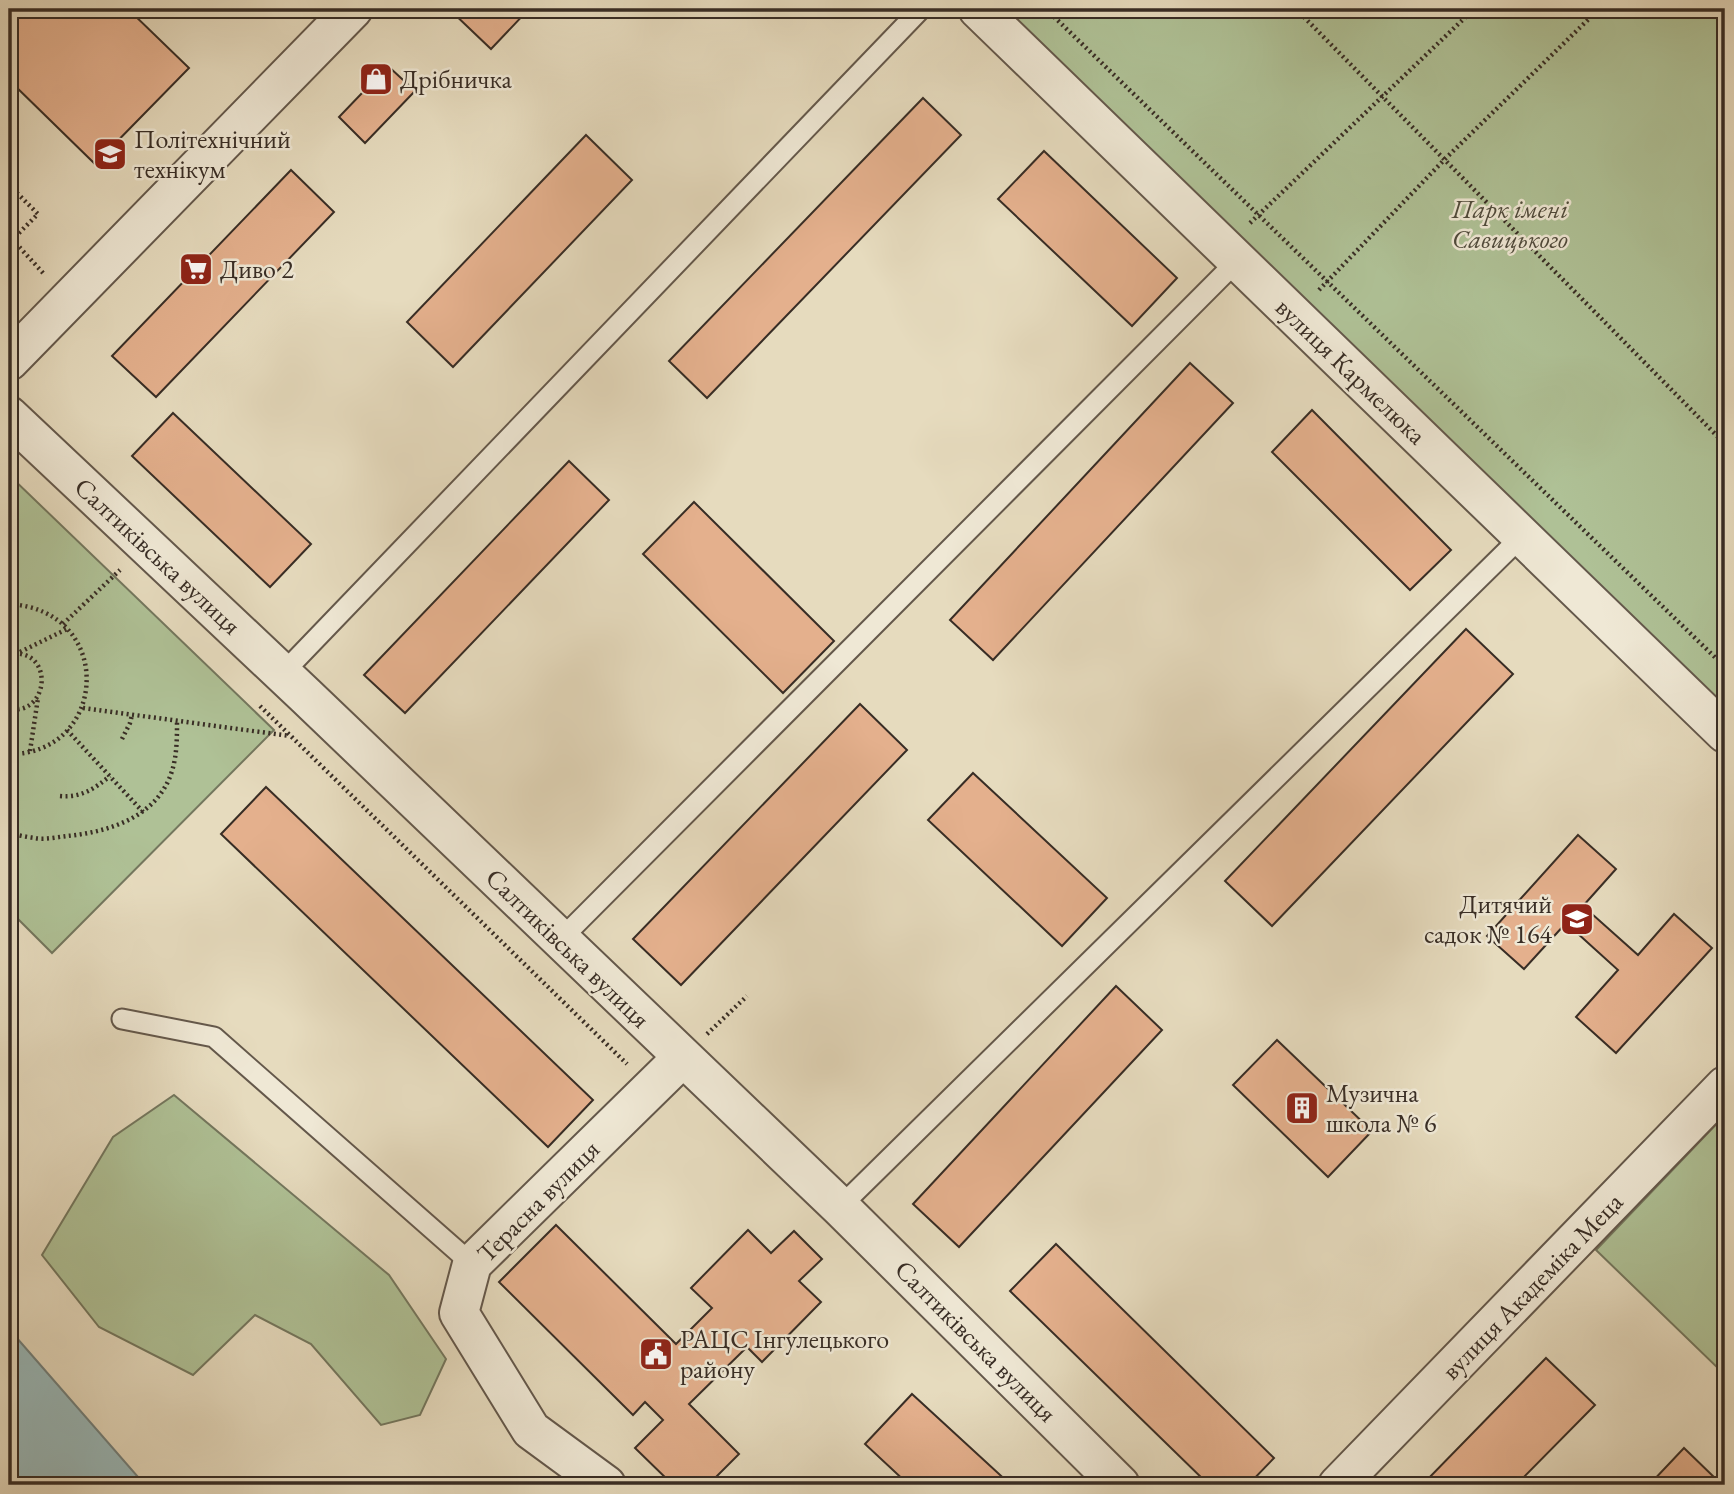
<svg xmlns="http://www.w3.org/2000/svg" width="1734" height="1494" font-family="'EB Garamond',serif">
<rect width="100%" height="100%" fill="#e6dbbe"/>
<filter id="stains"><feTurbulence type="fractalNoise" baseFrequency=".00286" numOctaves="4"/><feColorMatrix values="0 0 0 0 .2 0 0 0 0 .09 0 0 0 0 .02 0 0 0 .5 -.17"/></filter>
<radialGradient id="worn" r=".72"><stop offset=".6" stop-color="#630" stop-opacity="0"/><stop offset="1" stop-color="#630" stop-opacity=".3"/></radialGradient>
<g fill="#afc196" stroke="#74775e" stroke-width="2">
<polygon points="978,9 1725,9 1725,733"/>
<polygon points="9,475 274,730 52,953 9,910"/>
<polygon points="174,1095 389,1275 446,1359 420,1415 381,1425 311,1344 255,1315 193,1375 99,1327 42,1255 113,1137"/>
<polygon points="1725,1115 1725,1375 1596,1250"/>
</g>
<polygon fill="#99b9ba" stroke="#72817e" stroke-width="2" points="9,1329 145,1485 9,1485"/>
<g fill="#e4b08d" stroke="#382d25" stroke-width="2">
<polygon points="9,9 128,9 189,68 95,164 9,80 9,38 14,33 9,29"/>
<polygon points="449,9 529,9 491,49"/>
<polygon points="388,66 415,91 365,143 339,117"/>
<polygon points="923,98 961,135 707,398 669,361"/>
<polygon points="586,135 632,180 453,367 407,322"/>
<polygon points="1044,151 1177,278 1132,326 998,199"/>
<polygon points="291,170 334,212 156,397 112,356"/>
<polygon points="1190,363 1233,403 993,660 950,620"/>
<polygon points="1312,410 1451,550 1410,590 1272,452"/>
<polygon points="173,413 311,544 270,587 132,456"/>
<polygon points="569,461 609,500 405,713 364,675"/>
<polygon points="694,502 834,641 783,693 643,554"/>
<polygon points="1466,629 1513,674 1272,926 1225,881"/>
<polygon points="860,704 907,750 681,985 633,939"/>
<polygon points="973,773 1107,898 1062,946 928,820"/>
<polygon points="266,787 593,1100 548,1147 221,834"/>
<polygon points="1578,835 1616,869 1583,906 1638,955 1674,914 1712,948 1616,1053 1576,1017 1618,970 1566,923 1524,969 1487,936"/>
<polygon points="1116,986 1162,1030 959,1247 913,1204"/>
<polygon points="1277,1040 1372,1131 1328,1177 1233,1085"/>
<polygon points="556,1225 676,1344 712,1308 691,1288 748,1230 771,1253 794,1231 822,1259 799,1281 821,1302 762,1362 747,1347 689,1404 739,1454 708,1485 673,1485 635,1448 663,1420 645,1402 633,1415 499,1282"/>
<polygon points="1056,1244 1274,1458 1248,1485 1209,1485 1010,1291"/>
<polygon points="1546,1358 1595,1405 1516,1485 1422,1485"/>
<polygon points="912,1394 1011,1485 909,1485 865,1444"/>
<polygon points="1684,1448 1717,1480 1723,1485 1649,1485"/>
</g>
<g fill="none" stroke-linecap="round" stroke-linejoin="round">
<g stroke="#64584b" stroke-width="23">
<g id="service">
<polyline points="282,674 921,9"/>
<polyline points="560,940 1237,261"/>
<polyline points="122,1019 214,1037 472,1264"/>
<polyline points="840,1207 1522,536"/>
</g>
</g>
<g stroke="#64584b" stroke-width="42">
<g id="minor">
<polyline points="978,9 1725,733"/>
<polyline points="9,361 353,9"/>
<polyline points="9,416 306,696 840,1207 1120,1485"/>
<polyline points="606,1485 531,1430 459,1313 472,1264 682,1058"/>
<polyline points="1338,1485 1725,1086"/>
</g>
</g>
<g stroke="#382d25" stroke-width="4.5" stroke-dasharray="2 3.5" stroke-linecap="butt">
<polyline points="1046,9 1725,667"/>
<polyline points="1296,9 1725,444"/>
<polyline points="9,185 38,214 9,243"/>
<polyline points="1250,223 1474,9"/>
<polyline points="12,239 44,274"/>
<polyline points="1319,290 1445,159 1599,9"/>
<path d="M 9,604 C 117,610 108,755 9,754"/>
<polyline points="63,624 120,570"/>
<polyline points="20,652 67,629"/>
<path d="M 9,654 C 55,647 50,716 9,709"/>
<polyline points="260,706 627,1064"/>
<polyline points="83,708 290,736"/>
<polyline points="67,730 143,812"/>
<polyline points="122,739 130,723 132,715"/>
<polyline points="30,751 38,698"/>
<path d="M 60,796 C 81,798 94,789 110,776"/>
<path d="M 9,833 C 17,835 26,837 35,838 C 45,840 57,837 67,836 C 109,832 156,817 171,774 C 177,757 177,739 177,721"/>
<polyline points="707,1034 747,996"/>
</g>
<use href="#service" stroke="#efe8d5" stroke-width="19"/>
<use href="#minor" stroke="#efe8d5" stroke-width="38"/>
</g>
<defs>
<g id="shop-square" transform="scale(1.75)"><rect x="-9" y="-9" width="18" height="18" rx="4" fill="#8f2418" stroke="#efe8d5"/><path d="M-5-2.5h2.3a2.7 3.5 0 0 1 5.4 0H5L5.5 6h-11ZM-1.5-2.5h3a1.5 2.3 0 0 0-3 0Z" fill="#fff"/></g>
<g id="university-square" transform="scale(1.75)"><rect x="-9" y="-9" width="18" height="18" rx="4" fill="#8f2418" stroke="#efe8d5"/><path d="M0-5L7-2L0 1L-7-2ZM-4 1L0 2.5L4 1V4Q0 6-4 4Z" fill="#fff"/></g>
<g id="supermarket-square" transform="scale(1.75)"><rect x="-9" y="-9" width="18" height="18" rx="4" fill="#8f2418" stroke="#efe8d5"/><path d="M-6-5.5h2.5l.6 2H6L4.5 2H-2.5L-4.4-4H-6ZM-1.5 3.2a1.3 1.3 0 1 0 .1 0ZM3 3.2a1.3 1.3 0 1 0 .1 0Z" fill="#fff"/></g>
<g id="school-square" transform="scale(1.75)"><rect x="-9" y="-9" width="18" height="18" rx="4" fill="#8f2418" stroke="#efe8d5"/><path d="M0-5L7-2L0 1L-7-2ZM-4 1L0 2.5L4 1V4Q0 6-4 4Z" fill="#fff"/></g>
<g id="building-square" transform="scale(1.75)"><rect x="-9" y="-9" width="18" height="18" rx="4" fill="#8f2418" stroke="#efe8d5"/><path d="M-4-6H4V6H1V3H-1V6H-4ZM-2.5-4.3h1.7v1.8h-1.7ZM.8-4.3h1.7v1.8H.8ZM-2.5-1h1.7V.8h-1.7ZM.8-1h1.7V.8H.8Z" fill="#fff"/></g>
<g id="civic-square" transform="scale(1.75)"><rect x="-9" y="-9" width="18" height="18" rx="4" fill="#8f2418" stroke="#efe8d5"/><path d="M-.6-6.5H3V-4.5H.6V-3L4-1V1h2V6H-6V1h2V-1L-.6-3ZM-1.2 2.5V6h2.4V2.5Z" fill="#fff"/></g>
</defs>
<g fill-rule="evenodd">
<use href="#shop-square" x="376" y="79"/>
<use href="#university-square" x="110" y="154"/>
<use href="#supermarket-square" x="196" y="269"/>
<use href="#school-square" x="1577" y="919"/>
<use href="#building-square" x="1302" y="1108"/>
<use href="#civic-square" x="656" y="1354"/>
</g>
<g text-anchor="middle" stroke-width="5" stroke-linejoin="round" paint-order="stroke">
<g font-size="26" fill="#382d25" stroke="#efe8d5" text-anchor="start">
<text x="400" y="88">Дрібничка</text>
<text x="134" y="148">Політехнічний<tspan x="134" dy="30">технікум</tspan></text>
<text x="220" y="278">Диво 2</text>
<text x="1552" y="913" text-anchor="end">Дитячий<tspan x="1552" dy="30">садок № 164</tspan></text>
<text x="1326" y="1102">Музична<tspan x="1326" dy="30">школа № 6</tspan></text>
<text x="680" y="1348">РАЦС Інгулецького<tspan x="680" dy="30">району</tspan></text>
</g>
<g font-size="26" font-style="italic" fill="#504b3c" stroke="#efe8d5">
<text x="1510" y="218">Парк імені<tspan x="1510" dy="30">Савицького</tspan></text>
</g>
<g font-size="26" fill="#382d25" stroke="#efe8d5">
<text transform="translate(1351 371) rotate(44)" y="9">вулиця Кармелюка</text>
<text transform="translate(158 556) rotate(43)" y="9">Салтиківська вулиця</text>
<text transform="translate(568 948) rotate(44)" y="9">Салтиківська вулиця</text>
<text transform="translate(538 1201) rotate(-45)" y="9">Терасна вулиця</text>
<text transform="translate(1532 1286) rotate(-46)" y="9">вулиця Академіка Меца</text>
<text transform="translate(976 1341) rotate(45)" y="9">Салтиківська вулиця</text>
</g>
</g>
<rect width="1734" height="1494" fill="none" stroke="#e6dbbe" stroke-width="35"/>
<rect x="10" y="10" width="1713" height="1473" fill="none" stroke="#382d25" stroke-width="3.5"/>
<rect x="18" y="18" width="1699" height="1459" fill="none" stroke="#382d25" stroke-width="2"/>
<rect width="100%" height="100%" filter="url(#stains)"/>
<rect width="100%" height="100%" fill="url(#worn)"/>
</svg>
